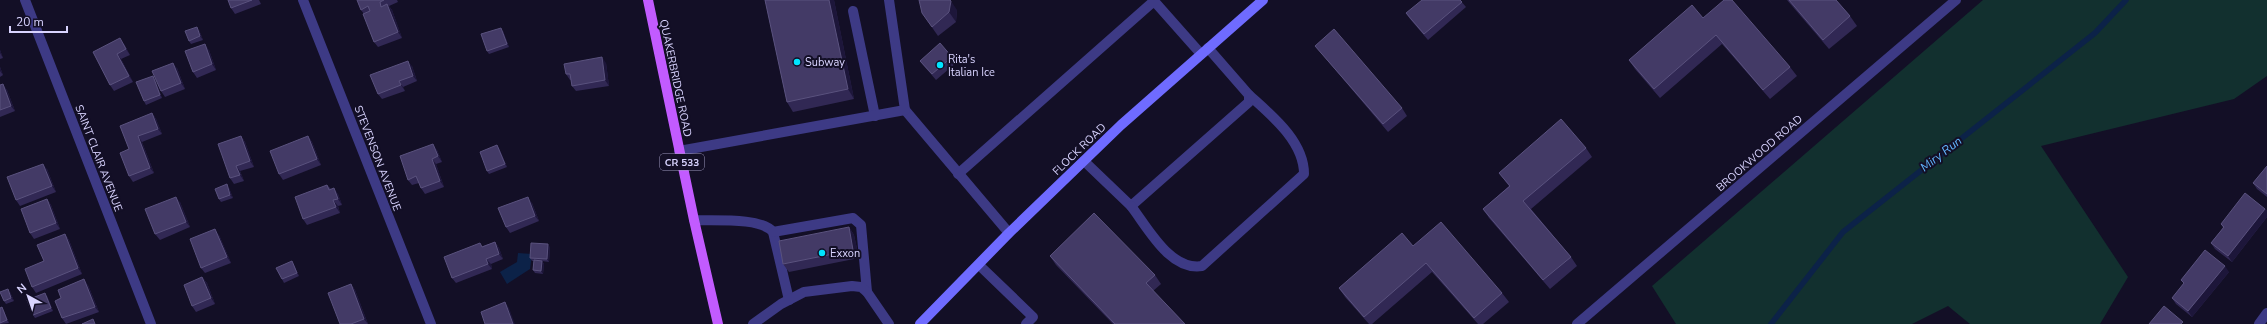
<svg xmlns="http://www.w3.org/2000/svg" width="2267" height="324" font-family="'Nunito Sans',sans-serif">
<rect width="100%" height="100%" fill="#130f26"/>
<polygon fill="#12302f" points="1983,0 2267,0 2267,76 2234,99 2041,146 2128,277 2100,324 1970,324 1948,306 1912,324 1676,324 1652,286"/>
<polygon fill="#0c2248" points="518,253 532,254 530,269 507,284 500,272 517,262"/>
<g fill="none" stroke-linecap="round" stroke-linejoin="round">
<polyline stroke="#0c2248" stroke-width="5.5" points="1771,324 1843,232 2095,33 2126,0"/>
<g stroke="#3d3a85" stroke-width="10">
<polyline points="853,11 875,116"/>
<polyline points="905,110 1009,233"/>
<polyline points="679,151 905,110 889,0"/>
<polyline points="1084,161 1131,206 1249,102 1249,95 1208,48"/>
<polyline points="958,174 1154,1 1201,54"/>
<path d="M 1131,206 C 1148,228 1170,271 1202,266 L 1304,174 C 1304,141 1271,115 1249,95"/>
<path d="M 694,220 C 713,221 761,217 773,232 L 789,300"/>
<polyline points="773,232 853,218 861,225 867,292"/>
<polyline points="979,265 1033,317 1026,324"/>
<polyline points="753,324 781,304 804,292 852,286 861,287 867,292 889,324"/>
</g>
<g stroke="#3d3a85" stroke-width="10">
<polyline points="25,0 151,324"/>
<polyline points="303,0 431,324"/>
<polyline points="1577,324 1956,0"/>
<polyline points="2259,324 2267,313"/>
</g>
<polyline stroke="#6f6bff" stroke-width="10" points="920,324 1009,233 1121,125 1263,0"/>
<polyline stroke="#c25bff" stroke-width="10" points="648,0 694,220 718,324"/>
</g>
<g fill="#312854">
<polygon points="228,0 259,0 261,4 235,14 231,8"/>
<polygon points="357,0 397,0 398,2 389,6 392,10 402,38 378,47 374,42 364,14 361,10"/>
<polygon points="765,0 834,0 854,99 793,112 787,102"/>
<polygon points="1460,0 1466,7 1428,40 1410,19 1406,13"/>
<polygon points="1787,0 1836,0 1850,16 1857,26 1829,49"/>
<polygon points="957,10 956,22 938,36 922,13"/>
<polygon points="1703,18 1790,67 1797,76 1770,99 1722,44 1660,98 1635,69 1629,60"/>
<polygon points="199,30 203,40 191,44 189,41"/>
<polygon points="503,31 509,47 489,54 487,51"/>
<polygon points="124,44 130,55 121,59 133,82 114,91 110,85 93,52"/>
<polygon points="1315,46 1402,108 1407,116 1388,132 1321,53"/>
<polygon points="0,50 3,58 0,59"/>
<polygon points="209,50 216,70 197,78 193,72"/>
<polygon points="952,57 956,63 936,80 924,66 920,61"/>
<polygon points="606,63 609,86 576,91 572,86 571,80 570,80 566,74"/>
<polygon points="412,66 417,81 403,87 405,91 382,99 378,94"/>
<polygon points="0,67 3,75 0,77"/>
<polygon points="177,68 185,89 165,97 161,91"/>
<polygon points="155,79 162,98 146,105 144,101"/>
<polygon points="0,85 7,90 15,111 0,117"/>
<polygon points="152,113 156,119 162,134 142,142 154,173 133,182 129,176 129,149"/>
<polygon points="241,136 245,142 254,167 240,171 244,181 234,184 230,178"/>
<polygon points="308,136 312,142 321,165 283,180 279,174"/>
<polygon points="497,145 499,148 507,167 489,174 487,171"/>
<polygon points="1586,148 1592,157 1531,209 1571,257 1577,266 1550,289 1489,218 1483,209 1509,186 1499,173"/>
<polygon points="437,150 442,162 436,164 444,187 425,194 421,188 419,183 412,185 408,180"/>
<polygon points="2267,166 2267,197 2257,189 2253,183"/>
<polygon points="47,169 56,192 20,206 16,200"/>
<polygon points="327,185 331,189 338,194 342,205 338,206 340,213 307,225 303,219"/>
<polygon points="229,188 233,198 221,202 219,199"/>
<polygon points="47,199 51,205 60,229 34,239 30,233"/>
<polygon points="180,202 190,227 160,240 155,234"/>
<polygon points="532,203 539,221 510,233 506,227"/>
<polygon points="2265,209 2267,211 2267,217 2232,262 2215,249 2211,243 2223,228 2221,224"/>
<polygon points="849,227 854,235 859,258 789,272 783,264"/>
<polygon points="65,234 69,240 82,274 36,293 32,287 44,261"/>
<polygon points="219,235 231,263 205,273 201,268"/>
<polygon points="495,242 499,248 503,259 491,264 492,269 456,283 452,278 483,246"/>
<polygon points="1413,246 1502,293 1509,302 1483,324 1478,324 1432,272 1372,324 1369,324 1345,297 1339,288"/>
<polygon points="550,247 549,262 542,261 544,264 543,274 535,273 533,270 534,261 532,261 530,258"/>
<polygon points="1050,256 1155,275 1161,284 1153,291 1185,324 1113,324 1056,265"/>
<polygon points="294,265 299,276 284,283 282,279"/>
<polygon points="2229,272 2192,317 2176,304 2172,298 2184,284 2181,280"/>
<polygon points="202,277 207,283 215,304 196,312 192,306"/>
<polygon points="351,284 355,290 368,324 340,324"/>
<polygon points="88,285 99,312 66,324 62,318"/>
<polygon points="10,292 14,301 6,304 4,301"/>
<polygon points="47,296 53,311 35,318 33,315"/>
<polygon points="0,308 4,311 9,323 0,324"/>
</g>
<g fill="#1d163a">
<polygon points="829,0 834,0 854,99 848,89"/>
<polygon points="951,1 957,10 956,22 949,12"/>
<polygon points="387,4 392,10 402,38 398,32"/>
<polygon points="197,27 199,30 203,40 200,36"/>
<polygon points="501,28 503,31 509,47 507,44"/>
<polygon points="120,38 124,44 130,55 126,49"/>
<polygon points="205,44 209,50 216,70 212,64"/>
<polygon points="0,50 3,58 0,53"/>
<polygon points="117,54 121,59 133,82 129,76"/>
<polygon points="602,57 606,63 609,86 605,80"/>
<polygon points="408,61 412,66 417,81 413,76"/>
<polygon points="173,63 177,68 185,89 181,83"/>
<polygon points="0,67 3,75 0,71"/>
<polygon points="153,76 155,79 162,98 160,95"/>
<polygon points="399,81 403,87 405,91 401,85"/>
<polygon points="3,84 7,90 15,111 11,106"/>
<polygon points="152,113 156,119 162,134 158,129"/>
<polygon points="138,136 142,142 154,173 150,168"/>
<polygon points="241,136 245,142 254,167 250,161"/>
<polygon points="308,136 312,142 321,165 317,159"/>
<polygon points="433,144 437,150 442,162 438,156"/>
<polygon points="497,145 499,148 507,167 505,164"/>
<polygon points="432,159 436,164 444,187 440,181"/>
<polygon points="43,164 47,169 56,192 52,186"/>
<polygon points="236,166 240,171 244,181 240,175"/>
<polygon points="227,184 229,188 233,198 230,195"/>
<polygon points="334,188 338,194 342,205 338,199"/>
<polygon points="176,197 180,202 190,227 186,222"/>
<polygon points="528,197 532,203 539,221 535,216"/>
<polygon points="47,199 51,205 60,229 56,223"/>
<polygon points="333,200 338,206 340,213 336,207"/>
<polygon points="2265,209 2267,211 2267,217 2232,262 2228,256"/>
<polygon points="849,227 854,235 859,258 853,250"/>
<polygon points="215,229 219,235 231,263 227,257"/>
<polygon points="65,234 69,240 82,274 78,268"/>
<polygon points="495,242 499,248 503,259 499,254"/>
<polygon points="548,244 550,247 549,262 547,259"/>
<polygon points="486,259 491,264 492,269 488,264"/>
<polygon points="292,261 294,265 299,276 297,273"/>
<polygon points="542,261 544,264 543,274 541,271"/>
<polygon points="2225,266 2229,272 2192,317 2188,311"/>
<polygon points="202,277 207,283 215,304 211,298"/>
<polygon points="84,279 88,285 99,312 95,307"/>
<polygon points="351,284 355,290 368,324 364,319"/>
<polygon points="8,289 10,292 14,301 11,298"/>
<polygon points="45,293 47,296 53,311 51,308"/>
<polygon points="505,302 509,308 515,324 513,324"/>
<polygon points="2,307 4,311 9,323 7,320"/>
</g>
<g fill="#433a66" stroke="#5a527e">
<polygon points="228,0 252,0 231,8"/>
<polygon points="357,0 384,0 380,2 381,7 387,4 398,32 374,42 363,14 370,11 368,6 361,10"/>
<polygon points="765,0 829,0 848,89 787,102"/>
<polygon points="919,0 950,0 951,1 949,12 932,27 922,13"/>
<polygon points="1422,0 1460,0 1462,2 1424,34 1406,13"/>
<polygon points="1724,0 1732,0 1790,67 1763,90 1716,35 1654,89 1629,60 1692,5 1703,18"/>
<polygon points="1789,0 1836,0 1850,16 1823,40"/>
<polygon points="197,27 200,36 189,41 185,31"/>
<polygon points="501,28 507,44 487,51 481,34"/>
<polygon points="1334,29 1402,108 1383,124 1315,46"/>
<polygon points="120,38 126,49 117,54 129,76 110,85 93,52"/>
<polygon points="940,43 952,57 932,74 920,61"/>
<polygon points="205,44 212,64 193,72 185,51"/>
<polygon points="602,57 605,80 572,86 570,74 566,74 564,64"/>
<polygon points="408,61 413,76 399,81 401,85 378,94 370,75"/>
<polygon points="173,63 181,83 161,91 152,71"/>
<polygon points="153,76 160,95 144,101 136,82"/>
<polygon points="3,84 11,106 0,110 0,85"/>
<polygon points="152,113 158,129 138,136 150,168 129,176 120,153 129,149 120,126"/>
<polygon points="1561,119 1586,148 1523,201 1571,257 1543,280 1483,209 1510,186 1499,173"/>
<polygon points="241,136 250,161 236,166 240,175 230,178 218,144"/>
<polygon points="308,136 317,159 279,174 270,151"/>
<polygon points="433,144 438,156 432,159 440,181 421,188 416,176 408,180 400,156"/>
<polygon points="497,145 505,164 487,171 480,152"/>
<polygon points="43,164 52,186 16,200 7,177"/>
<polygon points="2267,166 2267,194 2253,183"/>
<polygon points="227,184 230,195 219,199 215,189"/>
<polygon points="327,185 329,190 334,188 338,199 333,200 336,207 303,219 295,197"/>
<polygon points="2245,193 2265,209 2228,256 2211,243 2224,227 2221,224"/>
<polygon points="176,197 186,222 155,234 145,209"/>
<polygon points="528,197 535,216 506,227 498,208"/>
<polygon points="47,199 56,223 30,233 21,209"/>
<polygon points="1094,213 1155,275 1146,283 1185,324 1115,324 1050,256"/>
<polygon points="1441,222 1502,293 1474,318 1426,263 1364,317 1339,288 1402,233 1413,246"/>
<polygon points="849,227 853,250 783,264 779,241"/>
<polygon points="215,229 227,257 201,268 190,239"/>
<polygon points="65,234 78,268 32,287 25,269 44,261 37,245"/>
<polygon points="495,242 499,254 486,259 488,264 452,278 444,257 480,243 482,247"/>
<polygon points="531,243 548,244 547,259 530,258"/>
<polygon points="2205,250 2225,266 2188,311 2172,298 2184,283 2181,280"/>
<polygon points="534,260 542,261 541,271 533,270"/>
<polygon points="292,261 297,273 282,279 276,268"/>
<polygon points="202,277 211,298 192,306 184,285"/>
<polygon points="84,279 95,307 62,318 55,301 61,298 58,290"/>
<polygon points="351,284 364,319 351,324 340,324 328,293"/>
<polygon points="8,289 11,298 4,301 0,292"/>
<polygon points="45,293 51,308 33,315 27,300"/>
<polygon points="505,302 513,324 485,324 481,312"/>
<polygon points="2164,306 2183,322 2181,324 2149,324"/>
<polygon points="2,307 7,320 0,323 0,308"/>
<polygon points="93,319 95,324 82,324"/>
</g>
<g fill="#00e5ff" stroke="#130f26" stroke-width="1.5">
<circle cx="797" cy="62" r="4"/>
<circle cx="940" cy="65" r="4"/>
<circle cx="822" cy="253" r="4"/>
</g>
<g text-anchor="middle" stroke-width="4" stroke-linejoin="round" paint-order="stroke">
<rect fill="#130f26" stroke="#9e99be" stroke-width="1" x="660" y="154" width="44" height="16" rx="3"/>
<g font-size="10" font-weight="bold" fill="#d9d4ff">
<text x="682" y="166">CR 533</text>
</g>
<g font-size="11" fill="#d9d4ff" stroke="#130f26" text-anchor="start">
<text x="948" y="63">Rita's<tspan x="948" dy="13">Italian Ice</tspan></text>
<text x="805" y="66">Subway</text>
<text x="830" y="257">Exxon</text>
</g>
<g font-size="11" fill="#d9d4ff" stroke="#130f26">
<text transform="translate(676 78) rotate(78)" y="4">QUAKERBRIDGE ROAD</text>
<text transform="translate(1079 149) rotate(-44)" y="4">FLOCK ROAD</text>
<text transform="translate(1759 153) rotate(-41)" y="4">BROOKWOOD ROAD</text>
<text transform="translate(99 158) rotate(69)" y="4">SAINT CLAIR AVENUE</text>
<text transform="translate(378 158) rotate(69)" y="4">STEVENSON AVENUE</text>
</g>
<g font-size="12" font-style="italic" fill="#62b6ff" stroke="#130f26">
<text transform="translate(1941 154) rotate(-38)" y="4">Miry Run</text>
</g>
</g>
<g transform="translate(28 296) rotate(320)" stroke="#130f26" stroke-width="3" paint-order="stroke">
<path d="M0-3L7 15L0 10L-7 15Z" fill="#d9d4ff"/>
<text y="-6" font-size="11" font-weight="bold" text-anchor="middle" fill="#d9d4ff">N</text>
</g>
<path d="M10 26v6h57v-6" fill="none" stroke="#d9d4ff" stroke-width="2"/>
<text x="16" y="26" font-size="12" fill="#d9d4ff" stroke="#130f26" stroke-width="3" paint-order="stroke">20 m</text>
</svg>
